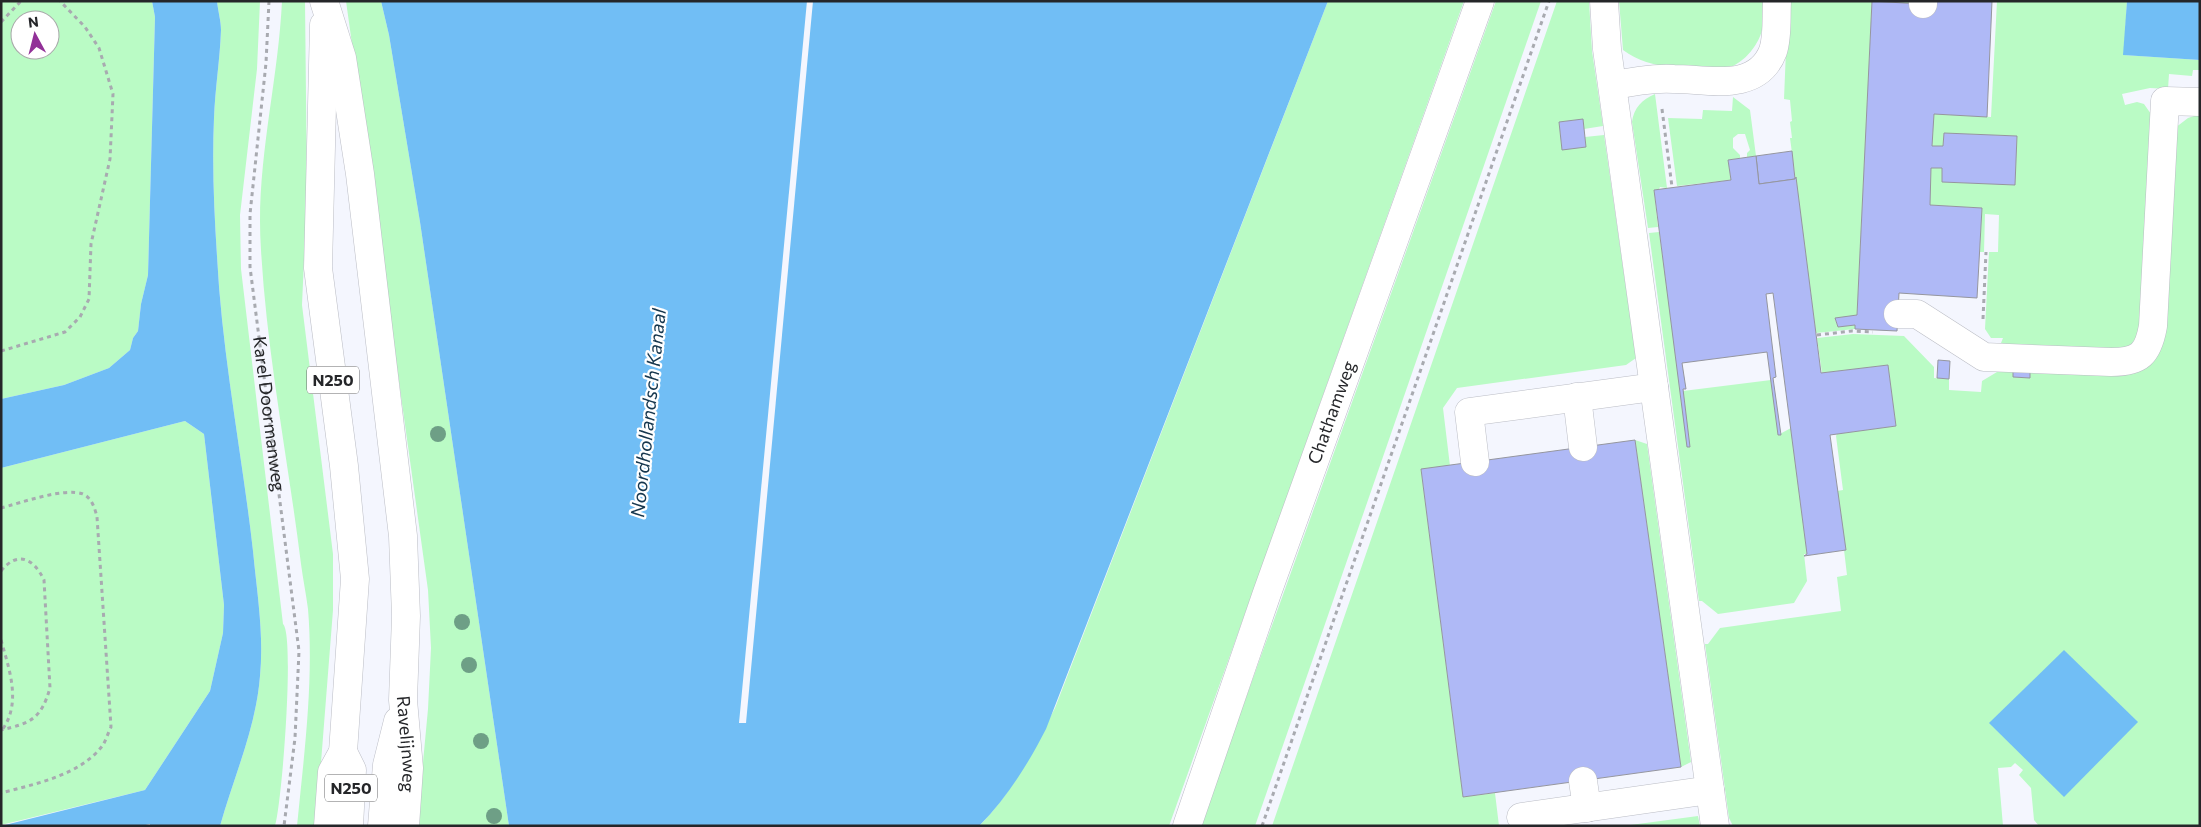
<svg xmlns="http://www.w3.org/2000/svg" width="2201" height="827" font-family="Commissioner,sans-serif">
<rect width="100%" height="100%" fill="#f4f6fe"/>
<g fill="#bafbc5" fill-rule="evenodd">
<path d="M 1,1 L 152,1 L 155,17 L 148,275 L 141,304 L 138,331 L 133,338 L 130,350 L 109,368 L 64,385 L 1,399 ZM 20,20 L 50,20 L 50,50 L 20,50 Z"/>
<path d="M 217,1 L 260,1 L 257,69 L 240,215 L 241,269 L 283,624 C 295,635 282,803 275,826 L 220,826 C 234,776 256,728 260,676 C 264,634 257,593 253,551 C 242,453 222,355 217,256 C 214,210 212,164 214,118 C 215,89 220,59 221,30 C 221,21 218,11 217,1 Z"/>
<path d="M 282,1 L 305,1 L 307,193 L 302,305 L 333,554 L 333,610 L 316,826 L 297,826 C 304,755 314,681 308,609 C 306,594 303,579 301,564 C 288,459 267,355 261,250 C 255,166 278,85 282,1 Z"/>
<polygon points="346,1 381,1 389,35 420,222 509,826 417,826 428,709 431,648 428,590"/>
<path d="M 1328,1 L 1464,1 L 1169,826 L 979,826 C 1013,792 1033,750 1055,708 Z"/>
<polygon points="1496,1 1541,1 1255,826 1200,826"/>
<polygon points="1557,1 1589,1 1592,51 1603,126 1584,129 1583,119 1559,122 1562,149 1586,147 1585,137 1604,135 1636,358 1626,365 1457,388 1443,408 1450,466 1421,470 1463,797 1495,793 1499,826 1272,826"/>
<path d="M 1619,1 L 1764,1 C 1764,11 1764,21 1762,30 C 1758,47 1741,66 1724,69 C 1690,67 1652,72 1623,50 Z"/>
<polygon points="1788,1 1909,1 1909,3 1872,2 1857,315 1835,319 1838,327 1855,325 1855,329 1816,333 1790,138 1792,138 1790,122 1792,121 1790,100 1784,99"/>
<polygon points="1997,1 2127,1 2124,55 2200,60 2200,70 2193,70 2192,76 2169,74 2168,89 2150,88 2122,94 2125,105 2137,102 2144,104 2151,114 2142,333 2128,349 2010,347 2001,343 2003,338 1991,338 1985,329 1989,252 1998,252 1999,215 1985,214 1984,252 1980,252 1982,208 1930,205 1931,168 1942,168 1942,182 2015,185 2017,136 1944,133 1943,146 1932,146 1934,114 1991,117"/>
<path d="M 1655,94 L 1667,188 L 1660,187 L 1659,189 L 1654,190 L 1658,227 L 1648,228 L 1632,122 C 1634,107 1642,100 1655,94 Z"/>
<polygon points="1733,97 1750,110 1756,156 1747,157 1747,153 1750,150 1745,134 1738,134 1733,138 1733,148 1740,155 1740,158 1728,160 1731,180 1677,186 1668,118 1702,119 1703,110 1732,111"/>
<polygon points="2200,114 2200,826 2039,826 2034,820 2031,788 2019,775 2023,770 2015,763 2011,767 1998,768 2003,826 1733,826 1729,818 1705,644 1708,644 1720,628 1841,611 1837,577 1847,575 1837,491 1843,490 1836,436 1837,434 1896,426 1888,365 1822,373 1817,338 1853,334 1904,336 1934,367 1934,378 1949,379 1949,390 1981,392 1982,381 1997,372 2013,368 2013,377 2029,378 2030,369 2134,370 2175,128 2188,118"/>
<polygon points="1659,232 1690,447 1683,391 1771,380 1778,435 1791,428 1807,554 1804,554 1807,581 1794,603 1718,614 1702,601 1699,601 1649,233"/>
<polygon points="185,421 204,434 224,605 223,633 210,691 145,790 1,825 1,468"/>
<polygon points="1635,440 1647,444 1691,762 1681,767"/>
<polygon points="1698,816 1700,826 1623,826"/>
</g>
<g fill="#71bef5">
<path d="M 152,1 L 217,1 C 218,11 221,21 221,30 C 220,59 215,89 214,118 C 212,164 214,210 217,256 C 222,355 242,453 253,551 C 257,593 264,634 260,676 C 256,728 234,776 220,826 L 150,826 L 150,824 L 141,826 L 1,826 L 145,790 L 210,691 L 223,633 L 224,605 L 204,434 L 185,421 L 1,468 L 1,399 L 64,385 L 109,368 L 130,350 L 133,338 L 138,331 L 141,304 L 148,275 L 155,17 Z"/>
<path d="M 381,1 L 1328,1 L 1046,729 C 1028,764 1007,798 979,826 L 509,826 L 420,222 L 389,35 Z"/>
<polygon points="2127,1 2200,1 2200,60 2123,55"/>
<polygon points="2064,650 2138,722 2064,797 1989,723"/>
</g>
<polygon fill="#f4f6fe" points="807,1 813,1 746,723 739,723"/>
<g fill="#afb9f6" stroke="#95969e">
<polygon points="1872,1 1936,5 1936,1 1992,1 1987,117 1934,114 1932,146 1943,146 1944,133 2017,136 2015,185 1942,182 1942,168 1931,168 1930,205 1982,208 1977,298 1899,293 1897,331 1855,329 1855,325 1838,327 1835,318 1857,315"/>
<polygon points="1583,119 1586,147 1562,150 1559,122"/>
<polygon points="1792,151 1795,179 1759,184 1756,156"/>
<polygon points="1756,156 1759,184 1795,179 1796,177 1821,373 1888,365 1896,426 1830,435 1846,550 1804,556 1807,554 1773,293 1766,294 1776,377 1773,378 1781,435 1778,435 1767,352 1682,363 1686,389 1683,389 1690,447 1687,447 1654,190 1731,180 1728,160"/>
<polygon points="1938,360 1950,361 1949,379 1937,378"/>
<polygon points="2013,368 2030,369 2030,378 2013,377"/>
<polygon points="1635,440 1681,767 1463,797 1421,469"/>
</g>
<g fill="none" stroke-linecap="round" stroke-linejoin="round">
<g stroke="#bbbdc5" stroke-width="29">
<g id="minor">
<polyline points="1604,1 1607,49 1715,826"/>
<polyline points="1923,4 1923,1"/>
<path d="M 1613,86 C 1633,81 1653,78 1674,79 C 1708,79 1757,93 1773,51 C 1778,36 1776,17 1777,1"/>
<path d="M 1898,314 L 1917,314 L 1984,357 L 2111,362 C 2140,362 2148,354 2153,326 L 2165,101 L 2200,102"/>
<polyline points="1577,397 1583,447"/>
<polyline points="1475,462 1469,412 1654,387"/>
<polyline points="1583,781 1587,808"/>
<polyline points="1521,817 1710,790"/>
<path id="s2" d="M 1187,826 L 1267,593 L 1480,1"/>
</g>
</g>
<g stroke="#bbbdc5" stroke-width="29">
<g id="major">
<path id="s3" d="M 324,1 L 342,58 L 360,174 L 403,536 L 406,616 L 403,700 L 409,768 L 405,826"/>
<polyline points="324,25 318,268 344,466 355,579 343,752 332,772 328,826"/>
<polyline points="343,752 352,770 349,826"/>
<polyline points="382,826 387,765 398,721"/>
</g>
</g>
<g stroke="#a8aab0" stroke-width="3" stroke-dasharray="4 4" stroke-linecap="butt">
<path id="s1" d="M 269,1 L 266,63 L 250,214 L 250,267 L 299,651 L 295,738 L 284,826"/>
<polyline points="1,22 21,1"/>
<polyline points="1662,109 1672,187"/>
<polyline points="1983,319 1986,252"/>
<polyline points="1817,335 1852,331 1873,332"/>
<polyline points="1,351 65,332 80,317 89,299 91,244 110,159 113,94 99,48 85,27 60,1"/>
<path d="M 1,508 C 20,503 65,487 83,494 C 92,498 95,509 97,517 L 111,727 C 108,733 106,740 103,745 C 81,775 35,784 1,793"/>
<path d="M 1,571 C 18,550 34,559 44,580 L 50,688 C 41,719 31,723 1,730"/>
<path d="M 1,640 C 9,669 22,703 2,730"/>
<polyline points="1262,826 1549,1"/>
</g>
<use href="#minor" stroke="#fff" stroke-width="28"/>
<use href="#major" stroke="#fff" stroke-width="28"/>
</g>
<g fill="#6e9f86">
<circle cx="438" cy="434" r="8"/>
<circle cx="462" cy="622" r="8"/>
<circle cx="469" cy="665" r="8"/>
<circle cx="481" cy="741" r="8"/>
<circle cx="494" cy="816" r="8"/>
</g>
<g text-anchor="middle" stroke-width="4.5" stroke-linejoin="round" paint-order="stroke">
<g fill="#fff" stroke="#666769" stroke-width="1">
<rect x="307" y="366.5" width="52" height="27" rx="4"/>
<rect x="325" y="774.5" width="52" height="27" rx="4"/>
</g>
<g font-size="16" font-weight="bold" fill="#252629">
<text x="333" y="386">N250</text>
<text x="351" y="794">N250</text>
</g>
<g font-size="18" fill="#252629" stroke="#fff">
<text dy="6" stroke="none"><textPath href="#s2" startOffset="438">Chathamweg</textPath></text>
<text dy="6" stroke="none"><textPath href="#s1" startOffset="415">Karel Doormanweg</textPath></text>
<text dy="6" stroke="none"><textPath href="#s3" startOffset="750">Ravelijnweg</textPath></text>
</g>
<g font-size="19" font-style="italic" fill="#16374e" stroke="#fff">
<text transform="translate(648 413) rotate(-84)" y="7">Noordhollandsch Kanaal</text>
</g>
</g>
<rect width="2201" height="827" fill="none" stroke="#252629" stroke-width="5"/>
<g transform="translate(35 35) rotate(353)"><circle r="24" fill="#ffffff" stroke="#a8a8a9"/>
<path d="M0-4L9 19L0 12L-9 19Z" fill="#923198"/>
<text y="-8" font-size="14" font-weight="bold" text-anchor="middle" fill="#252629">N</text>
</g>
</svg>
